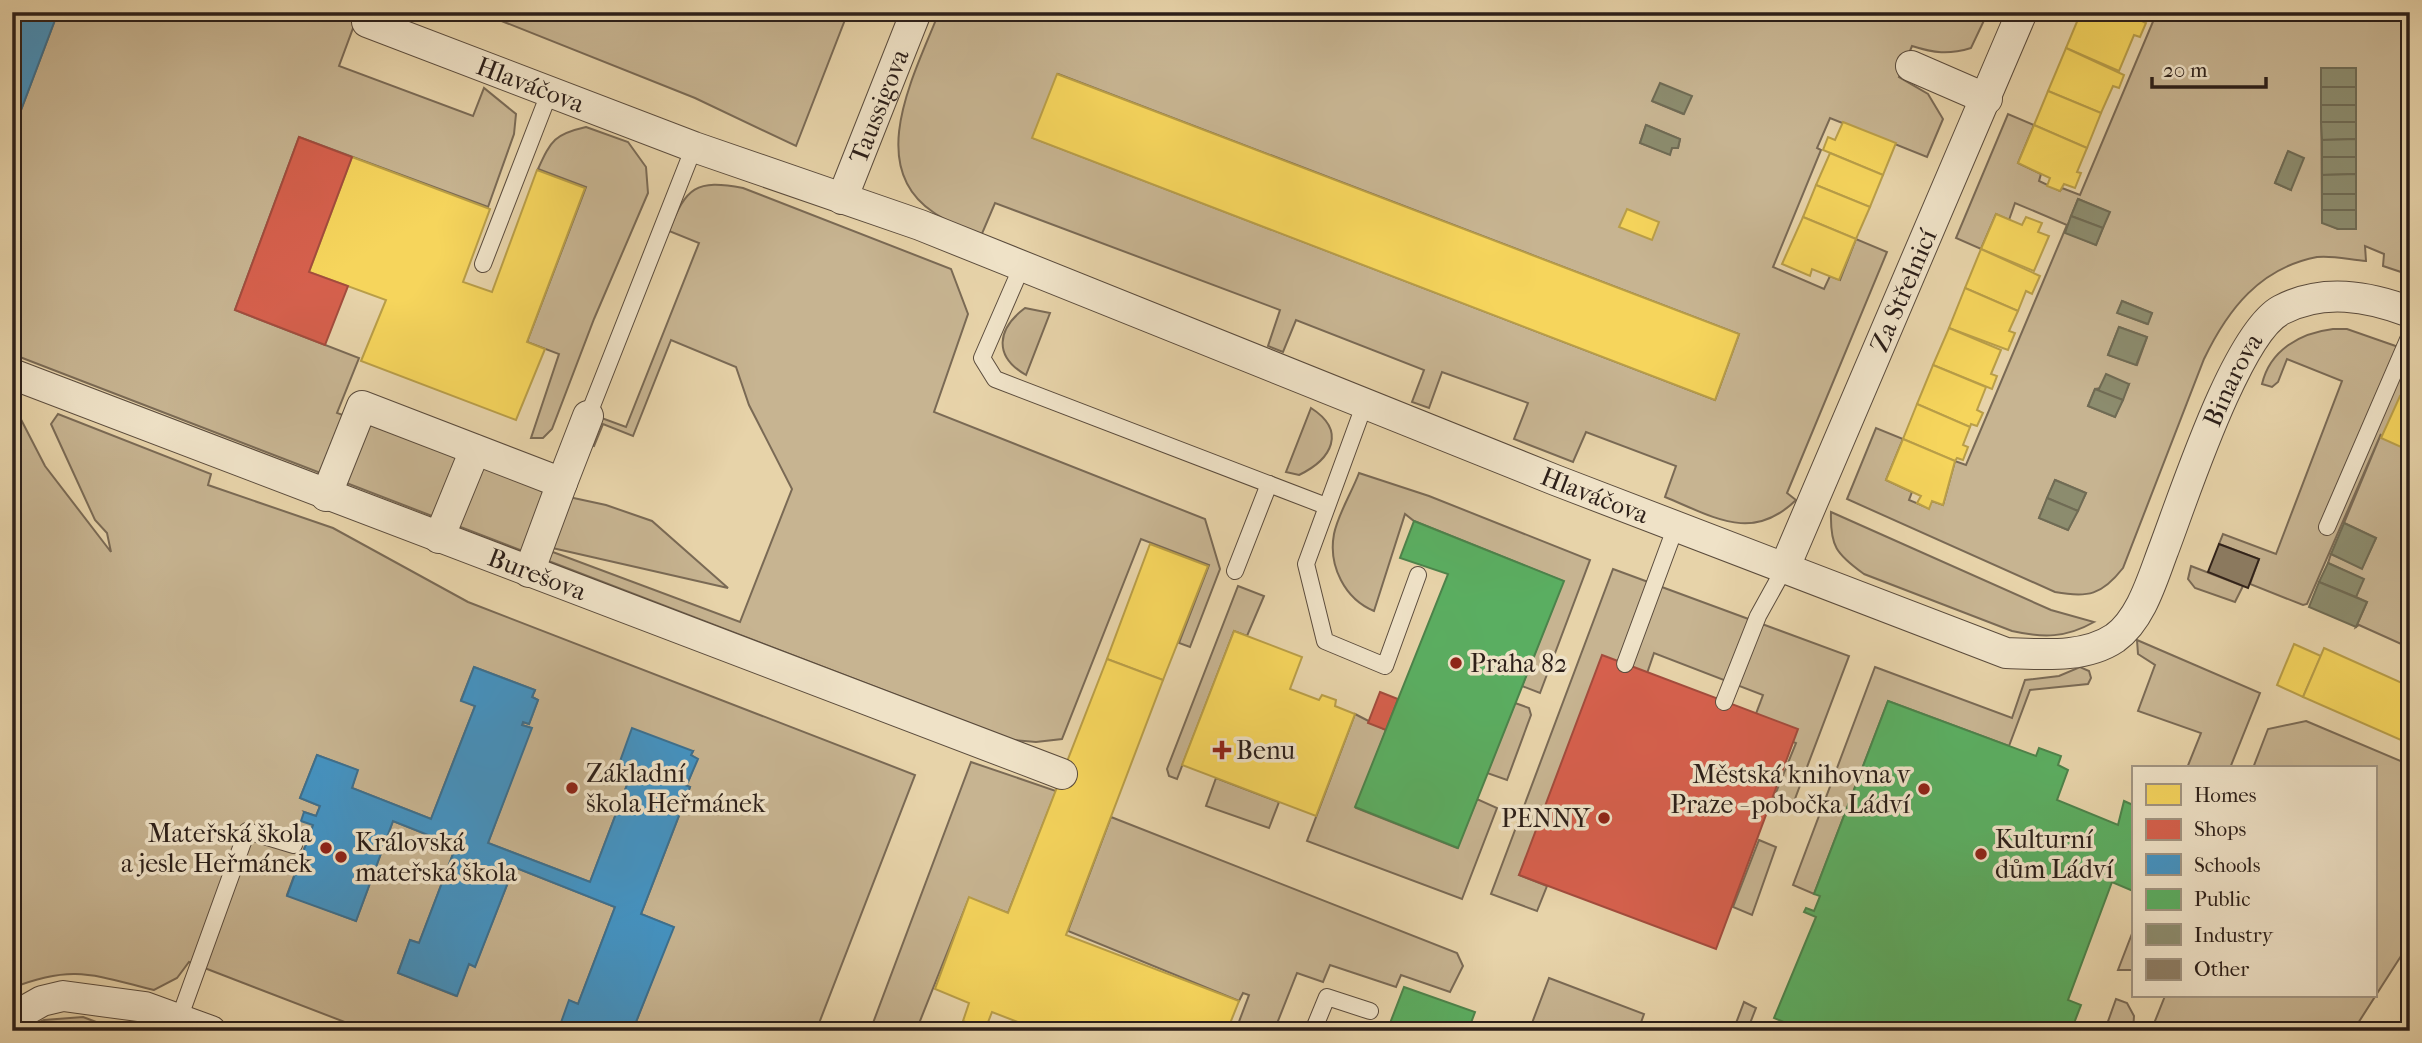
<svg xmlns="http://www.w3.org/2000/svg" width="2422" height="1043" font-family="'IM FELL French Canon',serif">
<rect width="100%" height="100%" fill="#e7d3a9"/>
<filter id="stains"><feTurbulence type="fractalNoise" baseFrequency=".00286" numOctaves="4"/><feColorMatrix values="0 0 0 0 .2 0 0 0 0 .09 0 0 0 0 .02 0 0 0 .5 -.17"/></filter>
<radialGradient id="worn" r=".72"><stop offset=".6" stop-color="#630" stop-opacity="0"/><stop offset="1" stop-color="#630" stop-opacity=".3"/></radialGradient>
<g fill="#c7b491" stroke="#7a6a55" stroke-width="2" fill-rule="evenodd">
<path d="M 58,12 L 359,12 L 339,66 L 473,116 L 484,88 L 516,114 L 514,134 L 488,207 L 299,137 L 235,310 L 359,358 L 337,413 L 542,487 L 541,491 L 606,505 L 652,521 L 728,588 L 526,542 L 740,622 L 792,489 L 749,405 L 736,367 L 671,340 L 633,436 L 603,424 L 594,446 L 587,444 L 599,417 L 626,427 L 699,243 L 669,231 C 686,187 696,179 743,188 L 951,269 L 968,314 L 934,412 L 1205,519 L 1220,569 L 1190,647 L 1179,643 L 1209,565 L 1141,539 L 1062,739 L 1036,742 L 1013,740 L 12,354 L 12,134 Z"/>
<polygon points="479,12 848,12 796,146 695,98"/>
<path d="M 939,12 L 1988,12 L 1971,48 C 1948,55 1934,53 1912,46 L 1899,77 L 1928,94 L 1943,119 L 1927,157 L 1830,118 L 1817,148 L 1821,150 L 1773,267 L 1824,289 L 1830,276 L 1840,280 L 1856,239 L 1887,252 L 1787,493 L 1796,500 C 1752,543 1714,517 1665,497 L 1676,466 L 1586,432 L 1573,462 L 1514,439 L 1528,403 L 1442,372 L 1429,408 L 1412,402 L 1424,370 L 1296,320 L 1283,352 L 1268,346 L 1280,310 L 995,203 L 981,236 C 966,229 947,222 933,212 C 863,165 917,70 939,12 ZM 1058,74 L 1739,334 L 1715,400 L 1033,138 ZM 1691,97 L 1683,114 L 1652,101 ZM 1646,125 L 1680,139 L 1678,148 L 1672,148 L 1669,154 L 1640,143 Z"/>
<path d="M 2157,12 L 2410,12 L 2410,275 L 2383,266 L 2384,254 L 2365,246 L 2366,261 C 2351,260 2332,255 2317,257 C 2260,268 2228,309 2204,359 L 2123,568 C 2102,595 2088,598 2055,592 L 1847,499 L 1876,428 L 1903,439 L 1886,480 L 1912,492 L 1909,500 L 1928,508 L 1932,501 L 1943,505 L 1955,461 L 1966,465 L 2067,225 L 2015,203 L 2009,220 L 1996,214 L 1981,249 L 1956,238 L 2008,114 L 2034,125 L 2018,163 L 2041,174 L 2039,181 L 2060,191 L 2062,188 L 2080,195 ZM 2321,68 L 2356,68 L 2356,229 L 2338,229 L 2322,222 ZM 2288,152 L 2291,190 L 2275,183 ZM 2078,199 L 2109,212 L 2096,245 L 2065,232 ZM 2122,301 L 2152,313 L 2147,324 L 2118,313 ZM 2119,327 L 2147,337 L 2137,365 L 2108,355 ZM 2129,384 L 2115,417 L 2088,406 L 2095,389 ZM 2055,480 L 2086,493 L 2068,530 L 2039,518 Z"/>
<path d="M 586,127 L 628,142 L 646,167 L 648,193 L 594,319 L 552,429 L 543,438 L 531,438 L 559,354 L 527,342 L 586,187 L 538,169 C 551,140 555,134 586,127 Z"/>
<path d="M 1025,308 L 1050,313 L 1026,375 C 993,356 997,329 1025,308 Z"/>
<path d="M 2333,329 L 2347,329 L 2410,351 L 2410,648 L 2359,625 L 2356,627 L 2367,602 L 2356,597 L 2363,579 L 2328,563 L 2331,554 L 2362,568 L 2376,538 L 2344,523 L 2381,434 L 2307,604 L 2303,605 L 2250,584 L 2259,559 L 2219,544 L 2223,534 L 2276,554 L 2342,381 L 2287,359 L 2278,382 L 2272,387 L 2262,384 C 2270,350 2300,333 2333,329 Z"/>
<path d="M 12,402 L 45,466 L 111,552 L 107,533 L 95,520 L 51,424 L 58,414 L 211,474 L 208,485 L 333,528 L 468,602 L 915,775 L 816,1031 L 626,1031 L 628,1025 L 634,1027 L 673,927 L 641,914 L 690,787 L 680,783 L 681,779 L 688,782 L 697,759 L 691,755 L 693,751 L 619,764 L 633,769 L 590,882 L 488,843 L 531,728 L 522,725 L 523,722 L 529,724 L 538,700 L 532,697 L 535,690 L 474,667 L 461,700 L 475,706 L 431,819 L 352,788 L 357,770 L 317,755 L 300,798 L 320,806 L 316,816 L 304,812 L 313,825 L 287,895 L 356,921 L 393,821 L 456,846 L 419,943 L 410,940 L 398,973 L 456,996 L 469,964 L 475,966 L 514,867 L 615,907 L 578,1004 L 570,1001 L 558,1031 L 368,1031 L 189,962 L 177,978 L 154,990 C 93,975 73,964 12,988 Z"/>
<path d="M 1311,408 C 1347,431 1332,459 1299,475 L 1286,472 Z"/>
<path d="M 1359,473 L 1429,496 L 1590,560 L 1540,693 L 1522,686 L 1563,581 L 1414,521 L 1405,514 L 1374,611 C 1345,599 1328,566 1334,534 C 1338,514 1352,492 1359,473 Z"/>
<path d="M 1831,512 L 2051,610 L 2094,622 C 2066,638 2043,638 2012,631 L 1864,574 C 1836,554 1830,546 1831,512 Z"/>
<polygon points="2191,566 2243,586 2235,602 2195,588 2188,579"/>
<polygon points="1613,569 1849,656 1790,812 1771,805 1796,743 1751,727 1763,695 1654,653 1643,685 1519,875 1547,886 1537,911 1491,894"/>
<polygon points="1238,586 1264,596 1247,636 1234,631 1177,779 1169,776 1167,769"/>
<polygon points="2137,640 2260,693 2230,768 2187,768 2201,733 2138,711 2155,665 2138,654"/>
<polygon points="1875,667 2012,718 2025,680 2059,676 2080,667 2089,671 2091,678 2088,684 2030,690 2009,746 1888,701 1814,894 1793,885"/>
<polygon points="1515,703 1529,708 1531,715 1507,780 1487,773"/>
<polygon points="1355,714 1386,730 1356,808 1457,848 1477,799 1497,808 1462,899 1307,841"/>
<polygon points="2306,721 2410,765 2410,942 2353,1031 2151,1031 2165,996 2375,996 2375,768 2253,768 2268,729"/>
<polygon points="971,762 1056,791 1008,913 969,898 916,1031 870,1031"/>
<polygon points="1216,778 1279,802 1269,828 1206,806"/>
<polygon points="1111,817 1457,953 1463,966 1450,992 1401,975 1396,987 1330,965 1323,982 1297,973 1274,1031 1248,1031 1237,1027 1249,995 1243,993 1239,1001 1068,931"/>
<polygon points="1759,840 1776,847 1752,915 1733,907"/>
<polygon points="2133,931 2133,970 2118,970"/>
<polygon points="1549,978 1644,1014 1638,1031 1529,1031"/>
<polygon points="2116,999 2127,1003 2134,1016 2133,1031 2106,1027"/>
<polygon points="1744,1002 1756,1008 1747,1031 1733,1031"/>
<polygon points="83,1017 120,1031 19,1031 44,1020"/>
</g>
<g fill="#f6d55c" stroke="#b99e48" stroke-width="2">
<polygon points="2081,12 2123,12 2146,23 2140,37 2134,35 2119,71 2066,48"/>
<polygon points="2123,12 2143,12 2140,19"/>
<polygon points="2066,48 2124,75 2119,88 2113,86 2101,113 2048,91"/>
<polygon points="1057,74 1739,334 1715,400 1032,138"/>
<polygon points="2048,91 2101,113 2087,148 2034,125"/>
<polygon points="1843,122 1896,143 1883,175 1823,150 1828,137 1835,140"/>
<polygon points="2034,125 2087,148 2077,172 2081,173 2075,188 2064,184 2060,191 2047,186 2050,178 2018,163"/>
<polygon points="1830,153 1883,175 1870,207 1816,185"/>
<polygon points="352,157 490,209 463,282 492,292 537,170 585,188 527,342 545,349 516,420 361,361 386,300 309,272"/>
<polygon points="1816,185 1870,207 1856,239 1803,217"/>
<polygon points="1627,209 1659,222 1652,240 1619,227"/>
<polygon points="1996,214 2022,225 2026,217 2042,223 2038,232 2049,236 2034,271 1981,249"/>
<polygon points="1803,217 1856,239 1839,280 1812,269 1810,276 1782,264"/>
<polygon points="1981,249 2040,276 2032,294 2026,291 2018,311 1965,288"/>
<polygon points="1965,288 2018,311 2009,331 2015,333 2008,350 1949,328"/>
<polygon points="1949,328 2001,350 1991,374 1997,376 1992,389 1933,365"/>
<polygon points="1933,365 1986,387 1977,410 1983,413 1977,426 1971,424 1970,427 1917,404"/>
<polygon points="2400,396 2410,400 2410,451 2381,438"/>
<polygon points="1917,404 1970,427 1963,445 1968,447 1963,460 1957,458 1955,461 1903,439"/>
<polygon points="1903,439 1955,461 1943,505 1932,501 1929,509 1917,503 1921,496 1886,480"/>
<polygon points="1150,544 1208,566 1163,680 1107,659"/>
<polygon points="1234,631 1302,657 1290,689 1319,700 1322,695 1336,700 1335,706 1355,714 1316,816 1182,765"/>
<polygon points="2294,644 2321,656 2303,697 2277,685"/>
<polygon points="2324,648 2404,684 2410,672 2410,744 2303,697"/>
<polygon points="1107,659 1163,680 1066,935 1239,1001 1227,1031 1041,1031 992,1012 985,1030 963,1021 969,1003 935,989 969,897 1008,913"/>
</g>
<g fill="#d6604d" stroke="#a34c3d" stroke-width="2">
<polygon points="299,137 352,157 309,272 348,286 325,345 235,310"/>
<polygon points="1602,655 1798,729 1716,949 1519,875"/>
<polygon points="1380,692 1398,699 1386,730 1368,723"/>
</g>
<g fill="#4393c3" stroke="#3c7090" stroke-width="2">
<polygon points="12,12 58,12 12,134"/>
<polygon points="474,667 535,690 532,697 538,700 529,724 523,722 522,725 532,728 488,843 590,882 633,769 619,764 632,728 693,751 691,755 698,759 688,782 681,779 680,783 690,787 641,914 674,927 634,1027 628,1025 626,1031 558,1031 569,1000 578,1004 615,907 514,867 475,967 469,964 457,996 398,973 410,940 419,943 456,846 393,821 356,921 287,896 313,825 301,821 304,812 316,816 320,806 300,798 317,755 358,770 352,788 431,819 475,706 461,701"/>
</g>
<g fill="#5aae61" stroke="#4c834b" stroke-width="2">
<polygon points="1414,521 1564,581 1458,848 1355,807 1448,574 1400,558"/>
<polygon points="1888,701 2036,756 2039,748 2061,756 2058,765 2068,770 2057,800 2118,825 2124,801 2133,805 2133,891 2112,882 2068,1000 2081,1005 2071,1031 1805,1031 1774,1018 1816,917 1804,912 1806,908 1814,911 1820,896 1814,894"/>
<polygon points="1404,987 1475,1012 1468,1031 1387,1031"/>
</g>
<g fill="#8c8c6e" stroke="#6f6b54" stroke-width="2">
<rect x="2321" y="68" width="35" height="19"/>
<polygon points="1660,83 1692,96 1684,114 1652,101"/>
<rect x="2321" y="87" width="35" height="18"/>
<rect x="2321" y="105" width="35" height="17"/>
<polygon points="2321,122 2356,122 2356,139 2322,140"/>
<polygon points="1646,125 1680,139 1678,148 1672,148 1670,155 1640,143"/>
<polygon points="2356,139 2356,157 2322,157 2322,140"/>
<polygon points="2288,151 2304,158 2291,190 2275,183"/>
<polygon points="2322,157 2356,157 2356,174 2322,175"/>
<polygon points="2356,174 2356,194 2322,194 2322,175"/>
<rect x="2322" y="194" width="34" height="16"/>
<polygon points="2078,199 2110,212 2103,228 2071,216"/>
<polygon points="2322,210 2356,210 2356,229 2338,229 2322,223"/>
<polygon points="2071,216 2103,228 2096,245 2065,233"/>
<polygon points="2122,301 2152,313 2148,324 2117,313"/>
<polygon points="2119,327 2147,337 2136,365 2108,355"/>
<polygon points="2106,374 2129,384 2123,400 2098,391"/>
<polygon points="2095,389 2123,400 2115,417 2088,406"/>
<polygon points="2055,480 2086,493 2078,511 2047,498"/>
<polygon points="2047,498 2078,511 2068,530 2039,518"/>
<polygon points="2344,523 2376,538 2362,569 2331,554"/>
<polygon points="2328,563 2364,579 2356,597 2319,582"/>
<polygon points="2319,582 2367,602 2356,627 2309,607"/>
</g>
<polygon fill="#8d7d64" stroke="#2c1f19" stroke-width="2" points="2219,544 2259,559 2248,588 2208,572"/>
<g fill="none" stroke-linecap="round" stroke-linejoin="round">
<g stroke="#5b4c3d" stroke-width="18">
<g id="lane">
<polyline points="483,264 550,91"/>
<polyline points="1022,266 982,358 995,379 1326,506"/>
<polyline points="1365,403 1306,564 1325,641 1385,666 1418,575"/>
<polyline points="588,416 694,147"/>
<polyline points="2327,527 2410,335"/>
<polyline points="1235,571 1269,484"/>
<polyline points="1625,664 1676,526"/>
<polyline points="1724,702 1758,616 1784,569"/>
<polyline points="179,1019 247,831 294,845"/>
<polyline points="1313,1031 1327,997 1370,1011"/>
</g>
</g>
<g stroke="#5b4c3d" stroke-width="32">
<g id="street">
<path id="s1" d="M 367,22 L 694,147 L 920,225 L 1555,480 L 2006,653 C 2040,654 2084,659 2115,638 C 2141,619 2152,580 2163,551 C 2183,499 2236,334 2281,310 C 2323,288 2368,296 2410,312"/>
<polyline points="1911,66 1987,99"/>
<path id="s2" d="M 842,199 L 916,12"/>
<path id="s3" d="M 12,374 L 1062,774"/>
<polyline points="326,496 362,406 562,483 588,416"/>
<polyline points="439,538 475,450"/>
<path id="s4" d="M 1784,569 L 2022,12"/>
<polyline points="529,572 562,483"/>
<polyline points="12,1018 42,1001 63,996 145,1007 211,1031"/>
</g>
</g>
<use href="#lane" stroke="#efe2c7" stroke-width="16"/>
<use href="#street" stroke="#efe2c7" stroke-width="30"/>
</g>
<g fill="#8f2418" stroke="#efe2c7" stroke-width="2.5">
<circle cx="1456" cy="663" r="7"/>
<path d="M1218.5 739.5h7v7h7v7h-7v7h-7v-7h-7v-7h7z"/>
<circle cx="572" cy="788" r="7"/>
<circle cx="1924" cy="789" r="7"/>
<circle cx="1604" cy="818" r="7"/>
<circle cx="326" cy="848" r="7"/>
<circle cx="1981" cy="854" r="7"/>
<circle cx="341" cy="857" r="7"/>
</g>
<g text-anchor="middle" stroke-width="7" stroke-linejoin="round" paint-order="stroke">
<g font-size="26" fill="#2c1f19" stroke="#efe2c7">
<text dy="9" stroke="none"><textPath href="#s1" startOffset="175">Hlaváčova</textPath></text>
<text dy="9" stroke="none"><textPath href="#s2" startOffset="100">Taussigova</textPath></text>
<text dy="9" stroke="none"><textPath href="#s4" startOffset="303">Za Střelnicí</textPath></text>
<text dy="9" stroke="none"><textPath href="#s1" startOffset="2154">Binarova</textPath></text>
<text dy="9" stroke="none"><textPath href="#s1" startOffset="1316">Hlaváčova</textPath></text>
<text dy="9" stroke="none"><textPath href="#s3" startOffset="562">Burešova</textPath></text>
</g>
<g font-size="26" fill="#2c1f19" stroke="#efe2c7" text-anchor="start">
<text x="1470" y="672">Praha 82</text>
<text x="1236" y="759">Benu</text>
<text x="586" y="782">Základní<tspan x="586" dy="30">škola Heřmánek</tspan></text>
<text x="1910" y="783" text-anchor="end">Městská knihovna v<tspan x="1910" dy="30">Praze - pobočka Ládví</tspan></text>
<text x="1590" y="827" text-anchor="end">PENNY</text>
<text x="312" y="842" text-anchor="end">Mateřská škola<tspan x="312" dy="30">a jesle Heřmánek</tspan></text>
<text x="1995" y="848">Kulturní<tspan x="1995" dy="30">dům Ládví</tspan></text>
<text x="355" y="851">Královská<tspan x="355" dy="30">mateřská škola</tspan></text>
</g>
</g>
<rect width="2422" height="1043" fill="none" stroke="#e7d3a9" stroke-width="42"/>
<rect x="14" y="14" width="2394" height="1015" fill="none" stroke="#2c1f19" stroke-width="3.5"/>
<rect x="21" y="21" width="2380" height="1001" fill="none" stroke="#2c1f19" stroke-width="2"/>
<rect x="2132" y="766" width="245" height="231" fill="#efe2c7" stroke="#a19481" stroke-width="2"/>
<rect x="2146" y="784" width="35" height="21" fill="#f6d55c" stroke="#a19481" stroke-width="2"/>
<text x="2194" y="802" font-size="21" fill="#2c1f19">Homes</text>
<rect x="2146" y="819" width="35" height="21" fill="#d6604d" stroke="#a19481" stroke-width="2"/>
<text x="2194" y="836" font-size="21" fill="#2c1f19">Shops</text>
<rect x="2146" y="854" width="35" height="21" fill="#4393c3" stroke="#a19481" stroke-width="2"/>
<text x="2194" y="872" font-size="21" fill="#2c1f19">Schools</text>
<rect x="2146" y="889" width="35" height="21" fill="#5aae61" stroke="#a19481" stroke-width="2"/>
<text x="2194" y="906" font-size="21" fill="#2c1f19">Public</text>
<rect x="2146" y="924" width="35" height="21" fill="#8c8c6e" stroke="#a19481" stroke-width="2"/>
<text x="2194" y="942" font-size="21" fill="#2c1f19">Industry</text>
<rect x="2146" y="959" width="35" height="21" fill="#8d7d64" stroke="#a19481" stroke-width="2"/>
<text x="2194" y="976" font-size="21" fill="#2c1f19">Other</text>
<path d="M2152 77v10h114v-10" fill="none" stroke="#2c1f19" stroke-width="3.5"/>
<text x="2163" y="77" font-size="21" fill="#2c1f19" stroke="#efe2c7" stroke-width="5" paint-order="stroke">20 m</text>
<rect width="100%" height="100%" filter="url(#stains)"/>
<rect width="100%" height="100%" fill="url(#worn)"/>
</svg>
